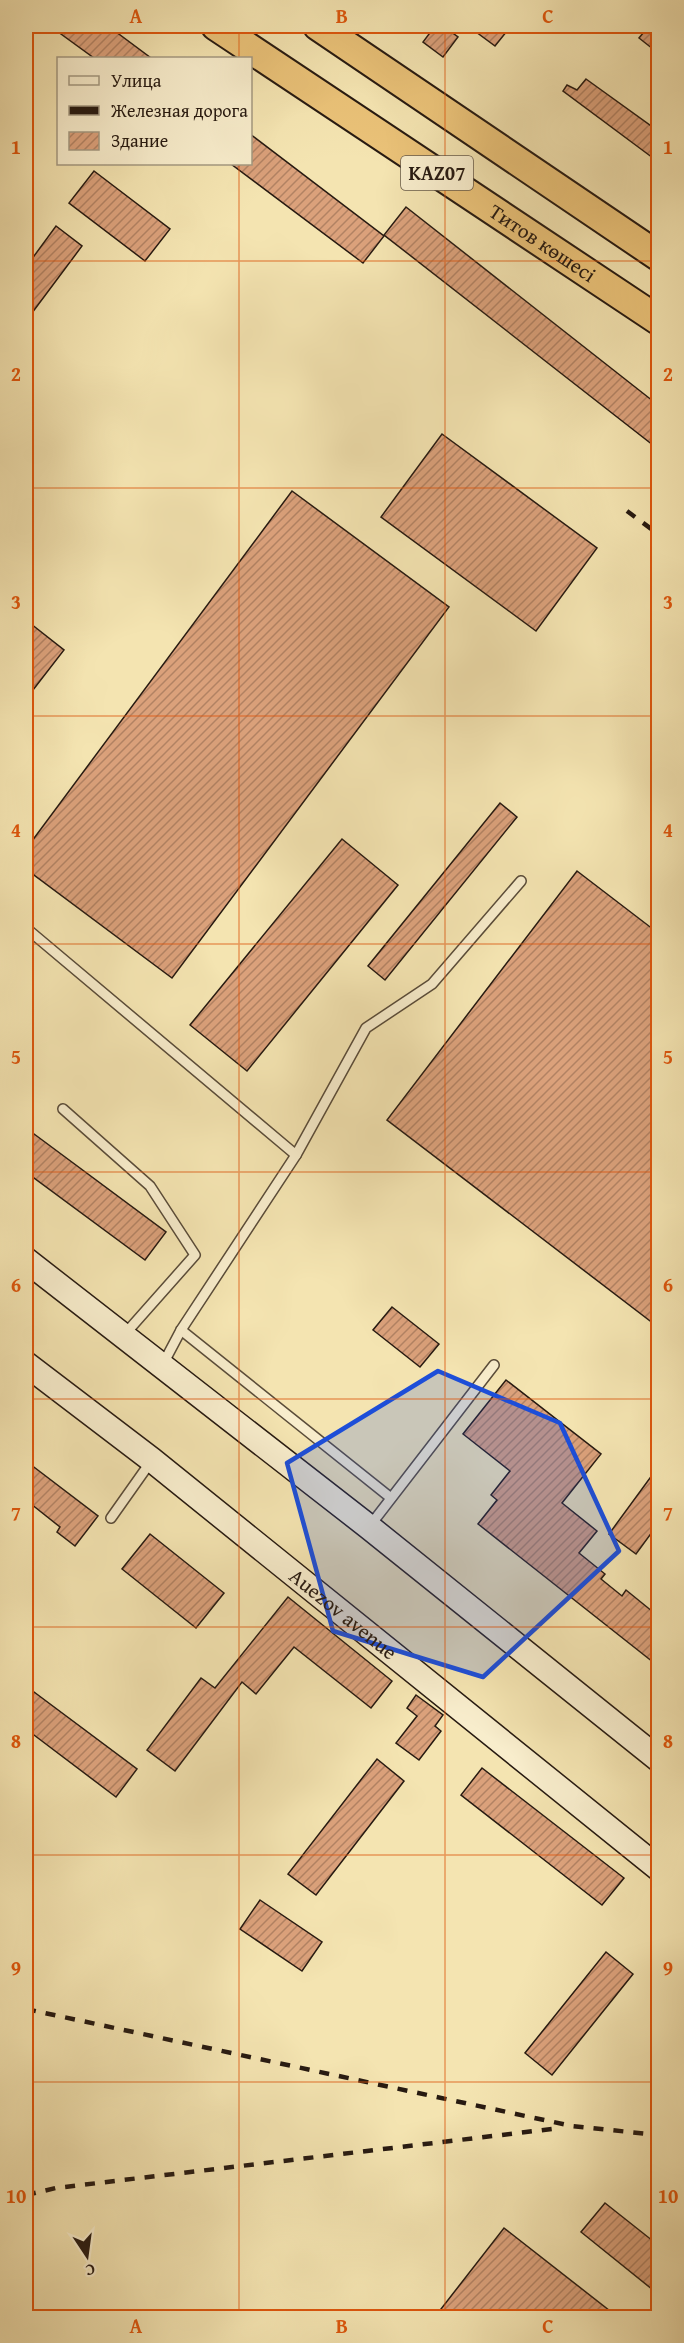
<svg xmlns="http://www.w3.org/2000/svg" width="684" height="2343" font-family="'Gentium Book Plus',serif">
<defs>
<pattern id="building-hatch" width="6" height="6" patternUnits="userSpaceOnUse" patternTransform="scale(1.5)"><rect width="6" height="6" fill="#dba17b"/><path d="M-1 1l2-2M0 6l6-6M5 7l2-2" fill="none" stroke="#b28263"/></pattern>
</defs>
<rect width="100%" height="100%" fill="#f4e4b1"/>
<filter id="stains"><feTurbulence type="fractalNoise" baseFrequency=".00333" numOctaves="4"/><feColorMatrix values="0 0 0 0 .2 0 0 0 0 .09 0 0 0 0 .02 0 0 0 .5 -.17"/></filter>
<radialGradient id="worn" r=".72"><stop offset=".6" stop-color="#630" stop-opacity="0"/><stop offset="1" stop-color="#630" stop-opacity=".3"/></radialGradient>
<g fill="url(#building-hatch)" stroke="#271a11" stroke-width="1.5">
<polygon points="50,26 108,26 151,58 94,58"/>
<polygon points="435,26 443,26 458,37 443,57 423,42"/>
<polygon points="468,26 511,26 495,46"/>
<polygon points="649,26 658,26 658,53 639,38"/>
<polygon points="586,79 658,131 658,150 653,158 563,91 567,85 577,90"/>
<polygon points="250,134 384,236 363,263 231,164 250,164"/>
<polygon points="94,171 170,229 145,261 69,203"/>
<polygon points="406,207 658,405 658,449 384,235"/>
<polygon points="56,226 82,246 26,321 26,267"/>
<polygon points="442,434 597,548 536,631 381,517"/>
<polygon points="292,491 449,607 172,978 26,869 26,849"/>
<polygon points="26,620 64,650 26,699"/>
<polygon points="500,803 517,817 385,980 368,966"/>
<polygon points="342,839 398,885 247,1071 190,1025"/>
<polygon points="577,871 658,933 658,1327 387,1120"/>
<polygon points="26,1128 166,1232 145,1260 26,1172"/>
<polygon points="392,1307 439,1344 420,1367 373,1330"/>
<polygon points="506,1380 601,1454 562,1503 597,1531 579,1553 605,1574 601,1579 622,1596 626,1590 658,1616 658,1666 478,1524 497,1500 491,1495 510,1471 463,1434"/>
<polygon points="26,1461 98,1516 75,1546 57,1532 60,1527 26,1500"/>
<polygon points="658,1467 658,1524 636,1554 609,1534"/>
<polygon points="150,1534 224,1593 196,1628 122,1569"/>
<polygon points="288,1597 392,1681 371,1708 294,1647 256,1694 242,1682 175,1771 147,1750 201,1678 215,1688"/>
<polygon points="26,1686 137,1769 116,1797 26,1729"/>
<polygon points="416,1695 443,1715 435,1726 441,1731 419,1760 396,1743 417,1716 407,1708"/>
<polygon points="377,1759 404,1781 316,1895 288,1874"/>
<polygon points="482,1768 624,1878 602,1905 461,1795"/>
<polygon points="260,1900 322,1942 302,1971 240,1929"/>
<polygon points="606,1952 633,1974 552,2075 525,2053"/>
<polygon points="605,2203 658,2245 658,2294 581,2232"/>
<polygon points="504,2228 619,2318 434,2318"/>
</g>
<g fill="none" stroke-linecap="round" stroke-linejoin="round">
<g stroke="#5a4c39" stroke-width="12">
<g id="service">
<polyline points="26,928 296,1155 366,1028 432,984 521,881"/>
<polyline points="63,1109 150,1186 195,1255 125,1334"/>
<polyline points="181,1330 391,1498"/>
<polyline points="163,1364 181,1330 296,1155"/>
<polyline points="111,1518 152,1460"/>
<polyline points="369,1527 494,1365"/>
</g>
</g>
<g stroke="#271a11" stroke-width="27">
<g id="secondary">
<polyline points="26,1260 369,1527 658,1759"/>
<path id="s1" d="M 26,1364 L 152,1460 L 658,1868"/>
</g>
</g>
<g stroke="#271a11" stroke-width="32">
<g id="trunk">
<path id="s2" d="M 216,26 L 658,320"/>
<polyline points="318,26 658,256"/>
</g>
</g>
<use href="#service" stroke="#f8edcc" stroke-width="9"/>
<use href="#secondary" stroke="#f8edcc" stroke-width="24"/>
<use href="#trunk" stroke="#eac278" stroke-width="28"/>
<g stroke="#271a11" stroke-width="4.5" stroke-dasharray="10 10" stroke-linecap="butt">
<polyline points="627,511 658,534"/>
<polyline points="26,2009 572,2126 658,2135"/>
<polyline points="26,2195 56,2188 560,2128"/>
</g>
</g>
<path fill="#1d4ed8" fill-opacity="0.2" stroke="#1d4ed8" stroke-width="4.5" stroke-linejoin="round" d="M 438,1371 L 560,1423 L 619,1551 L 483,1677 L 333,1631 L 287,1463 Z"/>
<path fill="none" stroke="#de560c" stroke-width="1.5" stroke-opacity="0.55" d="M 239,26 L 239,58M 445,26 L 445,2318M 239,164 L 239,2318M 26,261 L 658,261M 26,488 L 658,488M 26,716 L 658,716M 26,944 L 658,944M 26,1172 L 658,1172M 26,1399 L 658,1399M 26,1627 L 658,1627M 26,1855 L 658,1855M 26,2082 L 658,2082"/>
<g text-anchor="middle" stroke-width="4.5" stroke-linejoin="round" paint-order="stroke">
<rect fill="#f8edcc" stroke="#665949" stroke-width="1.5" x="401" y="156" width="72" height="34" rx="4.5"/>
<g font-size="20" font-weight="bold" fill="#271a11">
<text x="437" y="180">KAZ07</text>
</g>
<g font-size="21" fill="#271a11" stroke="#f8edcc">
<text dy="7" stroke="none"><textPath href="#s2" startOffset="392">Титов көшесі</textPath></text>
<text dy="7" stroke="none"><textPath href="#s1" startOffset="404">Auezov avenue</textPath></text>
</g>
</g>
<rect width="684" height="2343" fill="none" stroke="#f4e4b1" stroke-width="66"/>
<rect x="57" y="57" width="195" height="108" fill="#f8edcc" stroke="#a49981" stroke-width="1.5"/>
<rect x="69" y="76" width="30" height="9" fill="#f8edcc" stroke="#a49981" stroke-width="1.5"/>
<text x="111" y="87" font-size="18" fill="#271a11">Улица</text>
<rect x="69" y="106" width="30" height="9" fill="#271a11" stroke="#a49981" stroke-width="1.5"/>
<text x="111" y="117" font-size="18" fill="#271a11">Железная дорога</text>
<rect x="69" y="132" width="30" height="18" fill="url(#building-hatch)" stroke="#a49981" stroke-width="1.5"/>
<text x="111" y="147" font-size="18" fill="#271a11">Здание</text>
<g transform="translate(87 2256) rotate(167)" stroke="#f8edcc" stroke-width="4.5" paint-order="stroke">
<path d="M0-4.5L10 22L0 15L-10 22Z" fill="#271a11"/>
<text y="-9" font-size="16" font-weight="bold" text-anchor="middle" fill="#271a11">С</text>
</g>
<rect x="33" y="33" width="618" height="2277" fill="none" stroke="#de560c" stroke-width="2"/>
<g font-size="20" text-anchor="middle" font-weight="bold" fill="#de560c">
<text x="136" y="23">A</text>
<text x="342" y="23">B</text>
<text x="548" y="23">C</text>
<text x="16" y="154">1</text>
<text x="668" y="154">1</text>
<text x="16" y="381">2</text>
<text x="668" y="381">2</text>
<text x="16" y="609">3</text>
<text x="668" y="609">3</text>
<text x="16" y="837">4</text>
<text x="668" y="837">4</text>
<text x="16" y="1064">5</text>
<text x="668" y="1064">5</text>
<text x="16" y="1292">6</text>
<text x="668" y="1292">6</text>
<text x="16" y="1520">7</text>
<text x="668" y="1520">7</text>
<text x="16" y="1748">8</text>
<text x="668" y="1748">8</text>
<text x="16" y="1975">9</text>
<text x="668" y="1975">9</text>
<text x="16" y="2203">10</text>
<text x="668" y="2203">10</text>
<text x="136" y="2333">A</text>
<text x="342" y="2333">B</text>
<text x="548" y="2333">C</text>
</g>
<rect width="100%" height="100%" filter="url(#stains)"/>
<rect width="100%" height="100%" fill="url(#worn)"/>
</svg>
